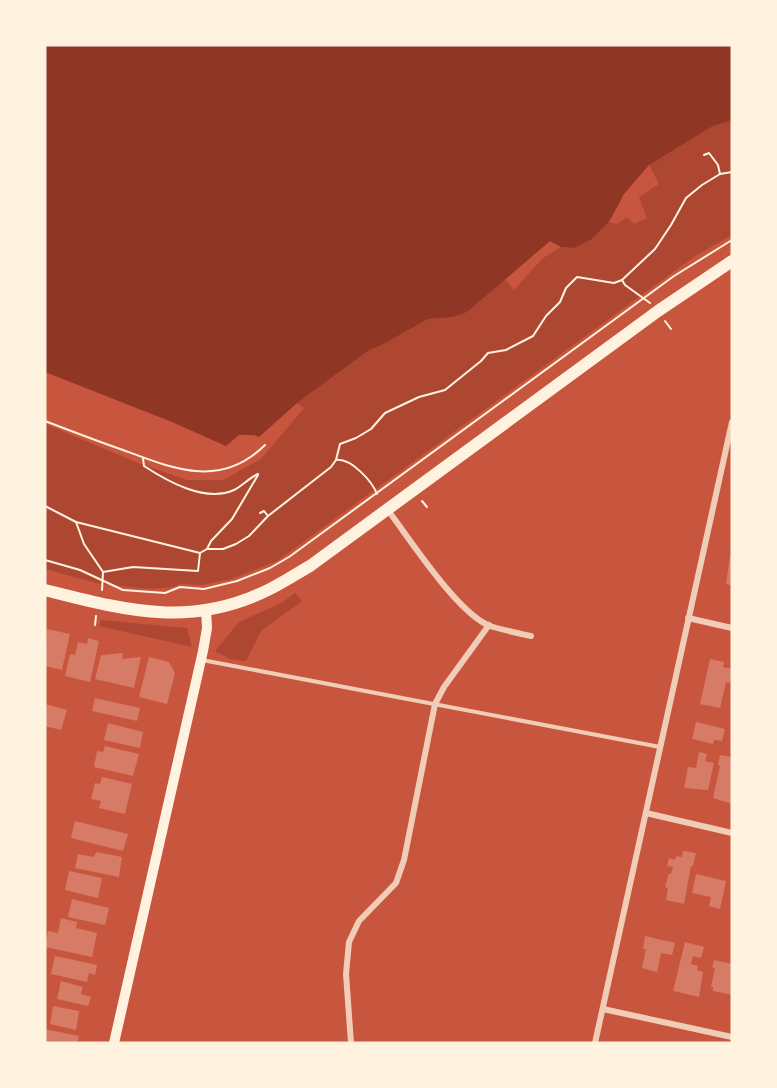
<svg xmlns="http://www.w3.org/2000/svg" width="777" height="1088" font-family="'PT Sans Narrow',sans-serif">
<rect width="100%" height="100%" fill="#c8553d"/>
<g fill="#ae4732">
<polygon points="732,120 732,235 695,256 277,561 231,579 201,585 180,584 173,587 150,589 100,584 45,569 45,424 138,463 187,480 223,480 261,459 304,408 297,403 369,350 380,346 428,319 453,317 467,312 505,279 514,290 543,258 561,247 575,248 592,239 609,222 617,224 627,217 634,224 647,218 639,197 659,184 649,165 713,126"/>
<polygon points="295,593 302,601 261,631 246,661 230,659 215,651 239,622 283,602"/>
<polygon points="101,620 187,628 192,647 99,626"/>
</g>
<polygon fill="#8f3625" points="45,45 732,45 732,120 713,126 649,165 624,194 609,222 592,239 575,248 561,247 550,241 467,312 453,317 428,319 380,346 369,350 297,403 259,437 254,435 239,435 226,446 172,422 45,372"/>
<g fill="#d67c66">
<polygon points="730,556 732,556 732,586 726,584"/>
<polygon points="47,629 70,634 62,670 45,666"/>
<polygon points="88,638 99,641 90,682 65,676 70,654 75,655 78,642 87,644"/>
<polygon points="123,653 122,659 141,657 134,688 95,679 101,655"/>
<polygon points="149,657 169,662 175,673 167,704 139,697"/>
<polygon points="710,659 724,662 723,667 732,669 730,683 726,682 720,708 700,704"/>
<polygon points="95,698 140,708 137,721 92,711"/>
<polygon points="45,704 67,710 61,730 45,726"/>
<polygon points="696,722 725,729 722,741 714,740 713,744 692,739"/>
<polygon points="108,723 143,732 140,748 104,740"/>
<polygon points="105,746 139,754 133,776 94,767 97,751 103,752"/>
<polygon points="699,752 707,754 705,761 714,763 708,790 684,788 688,767 696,768"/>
<polygon points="720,755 732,757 732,804 713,798 720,766 718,765"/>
<polygon points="102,777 132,784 125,814 99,808 101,801 91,799 95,783 100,784"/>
<polygon points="75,821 128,834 123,851 71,838"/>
<polygon points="683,851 696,853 693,866 691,866 684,904 666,900 668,888 665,887 669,873 671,874 673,867 667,866 669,858 674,860 677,856 682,857"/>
<polygon points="96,852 122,857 119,877 75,868 78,854 94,857"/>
<polygon points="69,871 102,878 98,898 65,890"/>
<polygon points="696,874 726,881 720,909 709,906 711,897 692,893"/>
<polygon points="72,899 109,908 105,925 68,917"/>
<polygon points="61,918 77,922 76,928 97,933 92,957 45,947 48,931 58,933"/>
<polygon points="645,936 675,943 672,955 661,953 657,972 642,968 646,949 643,949"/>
<polygon points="685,942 704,947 701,958 693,956 691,964 698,966 697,970 703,972 699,997 673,991"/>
<polygon points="55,956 97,965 95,975 89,973 87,982 51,974"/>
<polygon points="714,960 732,964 732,995 713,991 713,987 711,987 715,968 712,967"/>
<polygon points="61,981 83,987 81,994 91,997 88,1006 57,999"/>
<polygon points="53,1006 79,1011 76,1030 50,1024"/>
<polygon points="45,1029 79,1036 77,1043 45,1043"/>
</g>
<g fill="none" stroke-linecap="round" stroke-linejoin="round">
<g stroke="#fff3e0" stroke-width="2">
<polyline points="704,155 709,153 718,165 720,174"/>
<polyline points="622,280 625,285 650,303"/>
<polyline points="665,321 671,329"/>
<path d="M 45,421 C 71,431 97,441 123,450 C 174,469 221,489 265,445"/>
<path d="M 336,460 C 351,458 372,481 377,494"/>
<polyline points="422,501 427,507"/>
<path d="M 45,506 L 76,522 L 200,553 L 207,549 L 211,541 L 232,519 L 258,475 L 258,474 C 249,478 242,486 234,490 C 205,503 167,481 144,466 L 143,458"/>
<polyline points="260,513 264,511 268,516"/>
<polyline points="76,522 84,544 103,572 102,590"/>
<polyline points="207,549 223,549 236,544 249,536 268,516 331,467 336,460 340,444 356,438 371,429 385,413 419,397 445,390 481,361 488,353 506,350 533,336 546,316 560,302 566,288 577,277 614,283 622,280 655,249 671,225 686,198 702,185 720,174 732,172"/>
<polyline points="45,560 80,570 123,590 165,593 180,587 204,589 237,581 270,568 289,557 674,276 732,240"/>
<polyline points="103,572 133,567 198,571 200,553"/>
<polyline points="95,625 96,616"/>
</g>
<polyline stroke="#f1ccb7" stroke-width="4" points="202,660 660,747"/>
<g stroke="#f1ccb7" stroke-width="6">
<path d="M 387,509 C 410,539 457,613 490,626 C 503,630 517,633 531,636"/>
<polyline points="688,618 732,628"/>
<polyline points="646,813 732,833"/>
<polyline points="603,1009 732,1037"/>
<polyline points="351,1043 346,974 349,942 359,921 396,883 404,860 435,704 444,687 489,625"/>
<polyline points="595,1043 732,422"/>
</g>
<polyline stroke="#fff3e0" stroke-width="10" points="114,1043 203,651 207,628 206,610"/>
<path stroke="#fff3e0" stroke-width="12" d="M 45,590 C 125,610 191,629 270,589 C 284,582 296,574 310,566 L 658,311 L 732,261"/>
</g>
<rect width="777" height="1088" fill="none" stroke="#fff3e0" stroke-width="93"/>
</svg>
